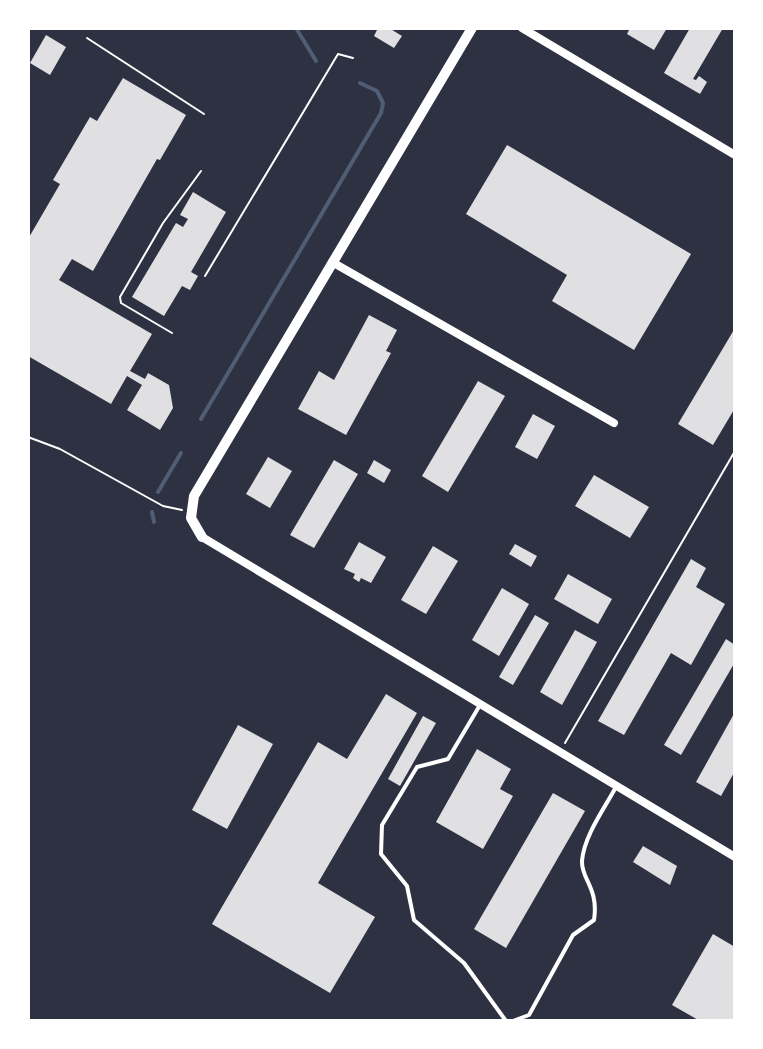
<svg xmlns="http://www.w3.org/2000/svg" width="763" height="1049" font-family="Inter,sans-serif">
<rect width="100%" height="100%" fill="#2d3142"/>
<g fill="none" stroke-linecap="round" stroke-linejoin="round">
<g stroke="#4f5d75" stroke-width="4">
<polyline points="296,28 316,61"/>
<polyline points="201,419 381,113 383,103 377,91 360,83"/>
<polyline points="158,492 181,453"/>
<polyline points="152,512 154,522"/>
</g>
</g>
<g fill="#e0e0e3">
<polygon points="378,28 389,28 402,36 394,48 374,36"/>
<polygon points="630,28 667,28 654,50 627,34"/>
<polygon points="690,28 723,28 693,79 696,80 699,76 707,82 700,94 664,73"/>
<polygon points="46,35 66,47 50,75 30,63"/>
<polygon points="123,78 186,115 160,160 157,159 93,271 72,259 59,280 152,334 130,371 145,379 148,373 169,385 173,408 160,430 127,410 142,385 127,376 111,404 28,356 28,239 60,184 53,180 90,117 97,121"/>
<polygon points="507,145 691,254 634,350 552,301 567,275 466,214"/>
<polygon points="193,192 226,212 191,272 198,276 190,290 182,286 164,316 132,297 176,223 183,227 188,219 180,215"/>
<polygon points="369,315 397,330 386,351 391,353 346,435 298,409 319,371 334,380"/>
<polygon points="735,328 735,408 713,445 678,424"/>
<polygon points="478,381 505,396 448,492 422,476"/>
<polygon points="533,414 555,426 537,459 515,447"/>
<polygon points="268,457 292,471 270,508 246,494"/>
<polygon points="334,460 358,474 314,548 290,535"/>
<polygon points="374,460 391,470 384,483 367,473"/>
<polygon points="594,475 649,507 630,538 575,506"/>
<polygon points="359,542 386,557 371,583 361,578 359,582 353,578 355,574 344,569"/>
<polygon points="515,544 537,556 531,567 509,554"/>
<polygon points="433,546 458,561 426,614 401,600"/>
<polygon points="691,559 706,568 696,587 725,604 691,665 671,653 624,735 598,721"/>
<polygon points="568,574 612,599 598,624 554,599"/>
<polygon points="502,588 529,604 499,656 472,640"/>
<polygon points="535,615 549,623 513,685 499,677"/>
<polygon points="575,630 597,642 562,705 540,692"/>
<polygon points="726,639 735,645 735,662 681,755 664,745"/>
<polygon points="386,694 417,713 318,883 375,917 330,993 212,924 318,742 347,759"/>
<polygon points="735,712 735,771 721,796 696,782"/>
<polygon points="423,716 436,723 400,786 388,779"/>
<polygon points="238,725 273,744 227,829 192,810"/>
<polygon points="477,749 511,769 500,789 513,796 483,849 436,822"/>
<polygon points="553,793 585,811 506,948 474,929"/>
<polygon points="643,846 677,866 670,885 633,862"/>
<polygon points="713,934 735,947 735,1021 700,1021 672,1005"/>
</g>
<g fill="none" stroke-linecap="round" stroke-linejoin="round">
<g stroke="#fff" stroke-width="2">
<polyline points="87,38 204,114"/>
<polyline points="205,276 338,54 353,58"/>
<polyline points="172,333 121,303 120,297 163,223 201,171"/>
<polyline points="28,437 60,449 163,506 182,510"/>
<polyline points="565,743 735,451"/>
</g>
<g stroke="#fff" stroke-width="4">
<polyline points="480,705 448,759 417,767 382,825 381,854 407,886 414,920 464,963 506,1021"/>
<path d="M 513,1021 L 529,1015 L 573,935 L 594,920 C 599,888 581,879 582,861 C 584,836 604,809 616,787"/>
</g>
<g stroke="#fff" stroke-width="8">
<polyline points="522,28 735,155"/>
<polyline points="332,262 614,423"/>
<polyline points="202,537 735,857"/>
</g>
<polyline stroke="#fff" stroke-width="10" points="202,537 191,518 194,496 472,28"/>
</g>
<rect width="763" height="1049" fill="none" stroke="#ffffff" stroke-width="60"/>
</svg>
